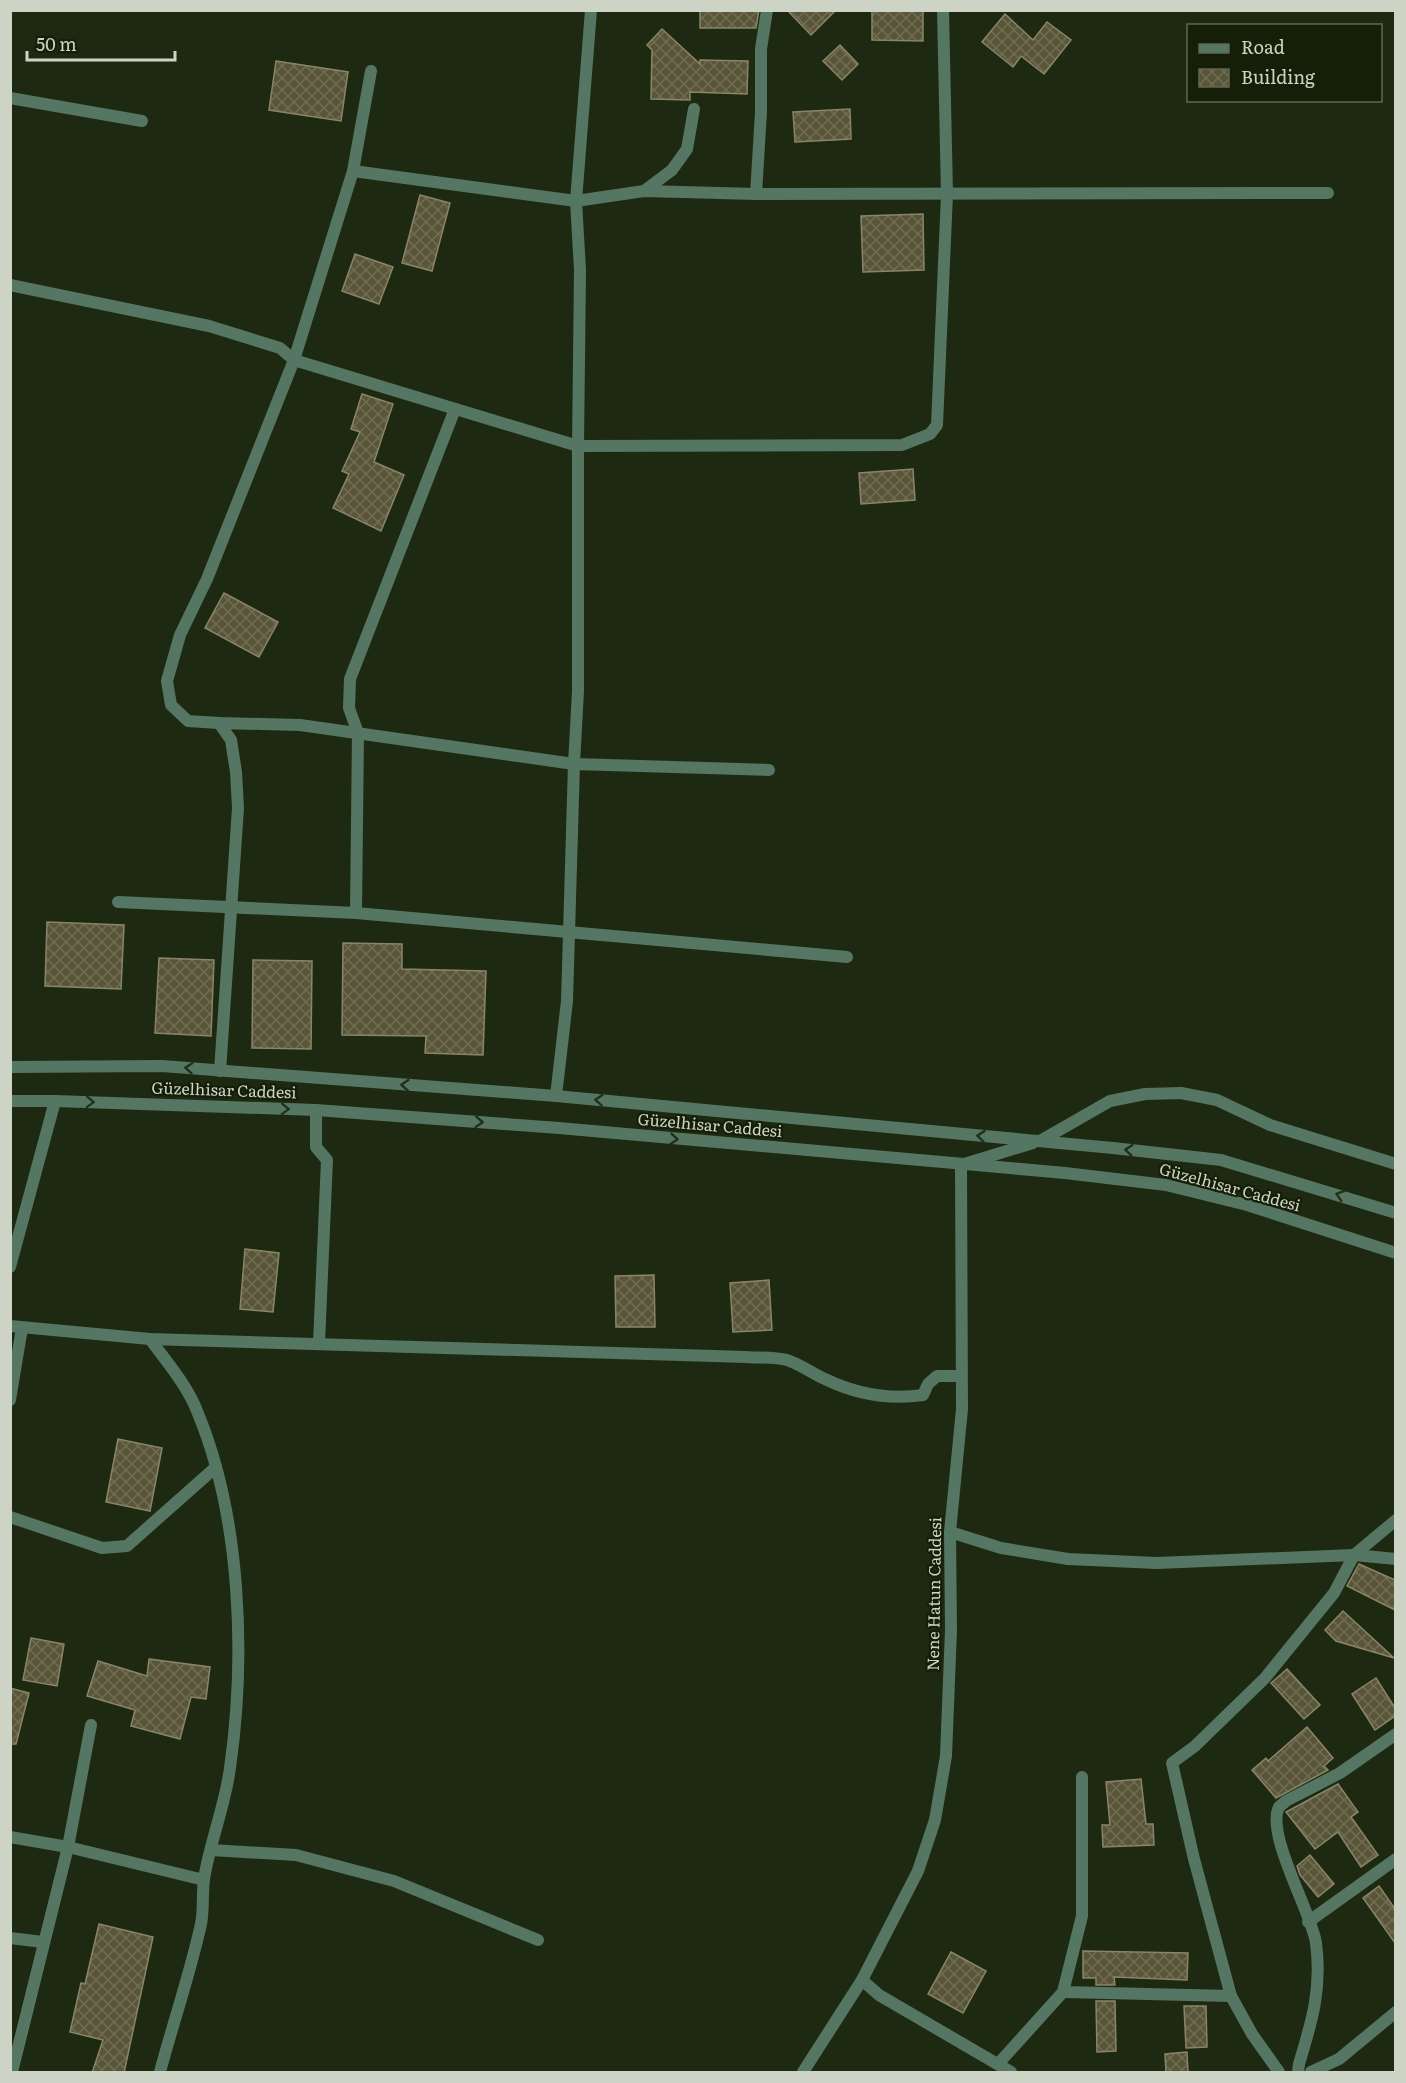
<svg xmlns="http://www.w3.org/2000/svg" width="1406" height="2083" font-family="Literata,serif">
<defs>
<pattern id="building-cross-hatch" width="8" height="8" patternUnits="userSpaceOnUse" patternTransform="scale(1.5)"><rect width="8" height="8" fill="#595539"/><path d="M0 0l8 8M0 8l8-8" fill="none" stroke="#706d54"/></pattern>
</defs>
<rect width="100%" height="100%" fill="#1e2912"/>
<g fill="url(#building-cross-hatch)" stroke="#8a8568" stroke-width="1.5">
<polygon points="700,10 759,10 756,28 700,28"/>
<polygon points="787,10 836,10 811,35"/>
<polygon points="872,10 923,10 923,41 872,40"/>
<polygon points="1005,14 1033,40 1047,22 1071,40 1044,74 1021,56 1013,67 982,42"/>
<polygon points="662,29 700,64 700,60 748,61 747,94 690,92 690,100 651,99 652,50 647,45"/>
<polygon points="840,45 858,64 842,80 823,61"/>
<polygon points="276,61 348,72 341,121 269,110"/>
<polygon points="850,109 851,139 795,142 793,112"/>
<polygon points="420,195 450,203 432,271 402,263"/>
<polygon points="923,214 924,270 863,272 861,216"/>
<polygon points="355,254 393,267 379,304 342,291"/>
<polygon points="362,394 393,404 374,462 404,475 381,531 333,508 349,474 342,471 360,432 351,429"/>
<polygon points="913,469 915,500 861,504 859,473"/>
<polygon points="224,593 278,622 259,657 205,628"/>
<polygon points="47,922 124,925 121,989 45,986"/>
<polygon points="343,943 402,944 402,969 486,971 483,1055 425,1053 426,1036 342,1035"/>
<polygon points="159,958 214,960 211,1036 155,1033"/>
<polygon points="253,960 312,961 311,1049 252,1048"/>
<polygon points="245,1249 279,1253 273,1312 240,1309"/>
<polygon points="654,1275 655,1327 616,1327 615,1276"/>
<polygon points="769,1280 772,1330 733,1332 730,1283"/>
<polygon points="118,1439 162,1448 150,1511 106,1502"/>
<polygon points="1359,1564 1395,1580 1395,1610 1347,1586"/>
<polygon points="1343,1611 1394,1658 1336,1641 1325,1630"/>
<polygon points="31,1638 64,1644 57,1686 23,1680"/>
<polygon points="149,1659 210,1667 206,1699 191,1697 180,1739 131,1726 135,1710 87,1696 98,1661 147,1676"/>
<polygon points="1287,1669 1320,1705 1304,1719 1271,1683"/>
<polygon points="1376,1678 1395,1708 1395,1716 1375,1730 1352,1694"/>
<polygon points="10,1688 29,1693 16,1744 10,1744"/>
<polygon points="1307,1727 1333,1758 1324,1766 1328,1770 1276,1798 1252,1770 1266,1758 1268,1761"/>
<polygon points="1141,1779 1146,1824 1153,1824 1154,1845 1103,1847 1102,1825 1110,1825 1106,1782"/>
<polygon points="1338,1784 1358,1812 1351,1817 1378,1855 1361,1867 1338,1832 1315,1849 1286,1812"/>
<polygon points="1310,1855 1334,1884 1318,1897 1300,1875 1297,1866"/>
<polygon points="1379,1886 1395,1909 1395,1943 1363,1898"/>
<polygon points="99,1924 153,1937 124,2073 92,2073 103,2040 70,2032 81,1983 85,1984"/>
<polygon points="1083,1951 1188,1953 1187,1980 1114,1977 1115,1985 1096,1985 1096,1978 1083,1978"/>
<polygon points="951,1952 986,1971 963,2013 928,1994"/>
<polygon points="1096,2001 1115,2001 1116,2051 1097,2052"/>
<polygon points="1184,2006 1206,2006 1207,2047 1186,2048"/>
<polygon points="1187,2052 1188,2073 1166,2073 1165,2054"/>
</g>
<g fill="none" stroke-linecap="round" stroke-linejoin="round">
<polyline stroke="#547662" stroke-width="12" points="1040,1141 1110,1101 1145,1094 1181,1093 1217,1100 1270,1125 1396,1164"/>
<g stroke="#547662" stroke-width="12">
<polyline points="371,71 353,171 294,360 207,579 180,635 167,681 171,705 188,721 219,723 300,725 574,764 769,770"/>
<polyline points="10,98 142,121"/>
<polyline points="353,171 576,201 644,191 756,194 1328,193"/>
<polyline points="644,191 672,170 687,149 694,109"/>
<polyline points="756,194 761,112 761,49 767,10"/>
<polyline points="10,285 209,326 280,348 294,360 578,446 902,445 930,434 937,425 947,194 943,10"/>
<polyline points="219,723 231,740 236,772 238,808 220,1071"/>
<polyline points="118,902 356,913 847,957"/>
<polyline points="356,913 358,733 349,708 350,679 455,409"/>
<polyline points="556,1096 567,1001 574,764 578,691 578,446 580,270 576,201 591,10"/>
<polyline points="316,1110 316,1147 327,1160 319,1343"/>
<polyline points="10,1267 55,1101"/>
<path d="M 10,1326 L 150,1339 L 746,1357 C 759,1358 775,1357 787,1360 C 800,1364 813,1374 825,1379 C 856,1394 889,1400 923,1395 L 928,1384 L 937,1376 L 961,1376"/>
<path d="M 150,1339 C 166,1361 187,1385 197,1411 C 241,1516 246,1656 230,1768 C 225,1806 210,1842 204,1879 C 202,1894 204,1909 201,1924 C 190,1974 173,2023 160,2072"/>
<polyline points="10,1400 22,1328"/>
<polyline points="10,1517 102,1548 127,1546 216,1467"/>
<polyline points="950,1532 1001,1548 1068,1559 1157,1563 1354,1555 1396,1559"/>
<polyline points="10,1837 68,1847 204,1880"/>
<polyline points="211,1850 296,1855 394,1881 538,1940"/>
<polyline points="1308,1922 1396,1859"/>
<polyline points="10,1938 43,1942"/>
<polyline points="862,1980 879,1995 1011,2072"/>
<polyline points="1063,1992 1231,1996"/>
<polyline points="998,2064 1063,1992 1082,1916 1082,1777"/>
<polyline points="12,2072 68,1847 91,1725"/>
<polyline points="1279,2072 1252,2034 1231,1996 1194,1859 1172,1763 1195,1746 1265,1678 1334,1593 1354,1555 1396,1520"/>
<path d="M 1298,2072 L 1299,2064 C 1312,2021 1322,1989 1316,1943 C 1312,1914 1265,1833 1279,1807 C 1281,1805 1284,1803 1286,1801 L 1340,1773 L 1396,1734"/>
<polyline points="1311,2072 1339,2059 1396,2012"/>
</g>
<g stroke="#547662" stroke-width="12">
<polyline points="10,1067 162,1066 556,1096 1113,1148 1221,1160 1396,1213"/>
<polyline points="10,1101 55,1101 316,1110 559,1128 1065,1173 1166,1185 1247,1205 1396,1253"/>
<polyline points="803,2072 862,1980 918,1871 935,1820 946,1756 951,1630 950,1532 962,1409 961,1165 1033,1143"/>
</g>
</g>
<defs><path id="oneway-chevron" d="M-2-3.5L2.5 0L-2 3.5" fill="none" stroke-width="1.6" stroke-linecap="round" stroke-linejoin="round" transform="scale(1.5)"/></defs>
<g stroke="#22301a">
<use href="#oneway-chevron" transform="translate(189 1068) rotate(-175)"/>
<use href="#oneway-chevron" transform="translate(405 1085) rotate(-176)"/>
<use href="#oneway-chevron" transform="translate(599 1100) rotate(-175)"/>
<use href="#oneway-chevron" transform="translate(90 1102) rotate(2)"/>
<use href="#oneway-chevron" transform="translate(285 1109) rotate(2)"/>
<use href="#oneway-chevron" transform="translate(479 1122) rotate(4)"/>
<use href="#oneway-chevron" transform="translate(981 1136) rotate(-174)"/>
<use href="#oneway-chevron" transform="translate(674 1139) rotate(5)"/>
<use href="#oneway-chevron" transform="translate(1129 1150) rotate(-174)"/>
<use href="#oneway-chevron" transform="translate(1340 1195) rotate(-163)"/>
</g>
<g text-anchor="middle" stroke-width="4.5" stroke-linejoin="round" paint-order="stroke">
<g font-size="16" fill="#cdd4c6" stroke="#151f08">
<text transform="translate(224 1090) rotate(2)" y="6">Güzelhisar Caddesi</text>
<text transform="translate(710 1125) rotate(5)" y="6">Güzelhisar Caddesi</text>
<text transform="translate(1230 1187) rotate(15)" y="6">Güzelhisar Caddesi</text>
<text transform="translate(934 1594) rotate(-89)" y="6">Nene Hatun Caddesi</text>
</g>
</g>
<rect width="1406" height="2083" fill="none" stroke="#cdd4c6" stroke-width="24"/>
<rect x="1187" y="24" width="195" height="78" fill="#151f08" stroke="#5f6754" stroke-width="1.5"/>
<rect x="1199" y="44" width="30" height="9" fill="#547662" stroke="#5f6754" stroke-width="1.5"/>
<text x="1241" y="54" font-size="18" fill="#cdd4c6">Road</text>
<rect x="1199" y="69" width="30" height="18" fill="url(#building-cross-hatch)" stroke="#5f6754" stroke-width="1.5"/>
<text x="1241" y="84" font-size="18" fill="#cdd4c6">Building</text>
<path d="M27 51v9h148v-9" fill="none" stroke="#cdd4c6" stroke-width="3"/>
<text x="36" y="51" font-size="18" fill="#cdd4c6" stroke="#151f08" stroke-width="4.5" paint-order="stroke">50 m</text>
</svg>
